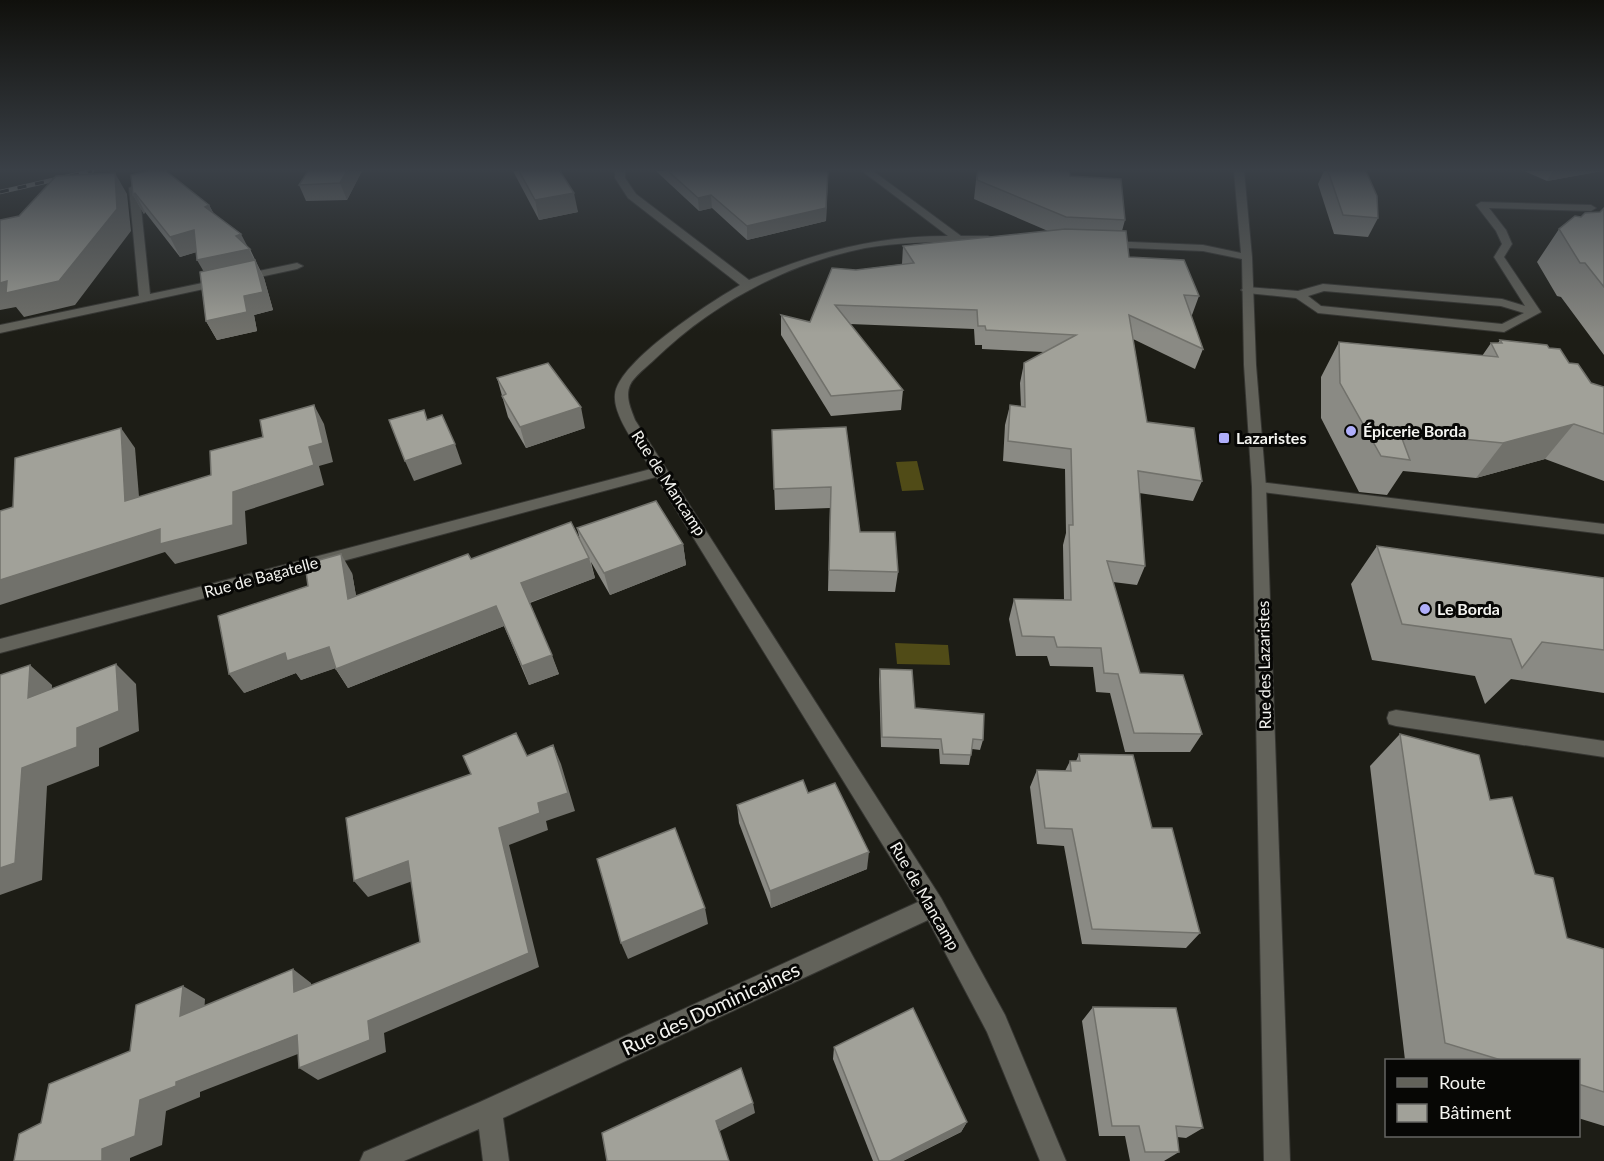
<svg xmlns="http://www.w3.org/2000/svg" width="1604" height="1161" font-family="Lato,sans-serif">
<rect width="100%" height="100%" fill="#1d1d16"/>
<g fill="#504b17">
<polygon points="917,461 924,490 902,491 896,462"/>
<polygon points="895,643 948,645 950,665 897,664"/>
</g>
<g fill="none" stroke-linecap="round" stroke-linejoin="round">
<g stroke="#363632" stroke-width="2">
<g id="service">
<path d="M 1481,202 L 1591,205 L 1596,208 L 1591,211 L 1489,208 L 1506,230 L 1512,244 L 1504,257 L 1541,312 L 1504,332 L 1318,313 L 1296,298 L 1247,293 L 1241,290 L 1247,287 L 1298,291 L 1323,284 L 1502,299 L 1525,306 L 1494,257 L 1502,244 L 1496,231 L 1476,205 ZM 1324,291 L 1501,306 L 1524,313 L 1502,324 L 1321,306 L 1308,296 Z"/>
<polygon points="1259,482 1604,524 1604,534 1254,491 1252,487 1254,483"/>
<polygon points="1396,710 1604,741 1604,757 1396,726 1389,724 1387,718 1389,712"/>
</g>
</g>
<g stroke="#363632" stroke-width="2">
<g id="minor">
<path d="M 615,171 L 625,171 L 625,178 L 636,194 L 749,280 C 818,252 873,236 948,236 L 862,171 L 873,171 L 961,236 L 988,236 L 993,239 L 988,242 C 947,242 906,241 865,248 C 786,264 713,303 655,359 C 648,366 634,376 630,385 C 625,397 631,409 635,420 L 941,898 L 1005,1015 L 1066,1161 L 1040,1161 L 987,1032 L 928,920 L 503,1118 L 509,1161 L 483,1161 L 479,1129 L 404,1161 L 360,1161 L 364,1152 L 480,1102 L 918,902 L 656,477 L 0,653 L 0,639 L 651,469 C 640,450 613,417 615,395 C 617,362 712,301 740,285 L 628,198 L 615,178 Z"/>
<polygon points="1234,171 1244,171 1252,257 1256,365 1266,487 1290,1161 1264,1161 1252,487 1244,365 1242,259 1203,251 1107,247 1102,244 1107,241 1203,245 1241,253"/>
<polygon points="134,185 139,188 150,294 297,263 303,266 297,269 0,333 0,325 139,296 129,188"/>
</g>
</g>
<use href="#service" fill="#62625a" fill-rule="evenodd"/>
<use href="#minor" fill="#62625a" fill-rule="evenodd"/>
<g stroke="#989892" stroke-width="4.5">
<polyline id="rail" points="0,192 92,171"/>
</g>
<use href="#rail" stroke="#070705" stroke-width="3" stroke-dasharray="9" stroke-linecap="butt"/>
</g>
<g fill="#8a8a84">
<polygon points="308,171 362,171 347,200 306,201 299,185"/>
<polygon points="513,171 560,171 578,212 539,220"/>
<polygon points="657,171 828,171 826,221 747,240 712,208 699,211 657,172"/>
<polygon points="977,171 1069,171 1070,176 1125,220 1122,231 1129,257 1199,296 1192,315 1191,315 1203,349 1195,369 1133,339 1147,422 1202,481 1193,501 1139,493 1145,566 1137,585 1113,582 1140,673 1202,734 1190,752 1125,752 1110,693 1096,692 1093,667 1050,666 1047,656 1016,656 1009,619 1014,599 1064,600 1063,545 1066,533 1065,469 1003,461 1005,425 1010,405 1021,407 1020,383 1024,363 1044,352 982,349 982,345 975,345 974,329 850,324 903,390 901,410 831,416 781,335 781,315 810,322 856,270 902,264 903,246 1048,231 974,199"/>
<polygon points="1324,171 1366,171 1378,218 1368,237 1334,234 1318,184"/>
<polygon points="1524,171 1602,171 1547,181"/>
<polygon points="133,195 209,205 214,214 250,249 264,278 273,310 254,315 257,331 217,340 206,321 204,271 196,252 180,257 145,212 144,214"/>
<polygon points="1604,208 1604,355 1561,297 1557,296 1537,262 1559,229 1581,217 1600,212"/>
<polygon points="1500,340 1549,348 1569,363 1591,383 1604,387 1604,481 1545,459 1476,478 1403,471 1387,495 1359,492 1321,418 1321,377 1339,342 1482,356 1491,343 1498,343"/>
<polygon points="497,378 585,428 526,448 508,417"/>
<polygon points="846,427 860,532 898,572 895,592 828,591 830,508 775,510 772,430"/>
<polygon points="577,528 683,544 686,565 610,595 591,562 595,578 530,603 559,674 529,685 504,626 348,688 335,668 301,680 296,673 244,693 352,573 356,596 471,559 580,540"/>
<polygon points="1377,546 1604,578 1604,693 1511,679 1485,704 1475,676 1372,660 1351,584"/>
<polygon points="880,669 915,708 983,740 980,750 972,749 969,765 940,764 939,749 881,747 879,679"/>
<polygon points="1400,734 1490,800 1535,874 1567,938 1604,949 1604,1126 1578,1118 1578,1060 1405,1060 1370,766"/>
<polygon points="1079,754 1152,828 1200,933 1186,948 1082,944 1064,846 1037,844 1030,787 1037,770 1065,771 1070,761 1076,761"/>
<polygon points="808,793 867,869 771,908 739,823 737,805"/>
<polygon points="1093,1007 1203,1128 1186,1138 1177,1137 1179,1152 1164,1161 1130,1161 1125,1136 1099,1136 1082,1021"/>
<polygon points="834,1047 967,1122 961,1132 903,1161 873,1161 833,1059"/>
</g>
<g fill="#71716b">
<polygon points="347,171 362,171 347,200 340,183"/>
<polygon points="828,171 826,221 747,240 747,226"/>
<polygon points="1553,171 1602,171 1547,181"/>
<polygon points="115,173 127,194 131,231 75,305 24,317 16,307 0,310 0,283 7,281"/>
<polygon points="135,193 145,212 144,214 133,195"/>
<polygon points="574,193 578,212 539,220 535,200"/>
<polygon points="711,195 712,208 699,211 698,198"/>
<polygon points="209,205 219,224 205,207"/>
<polygon points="194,230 204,250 180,257 170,237"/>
<polygon points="241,234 264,278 273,310 254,315 257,331 217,340 206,321 244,296 208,279 197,260 236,236"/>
<polygon points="314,405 324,424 333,462 319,466 324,485 245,511 247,544 175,564 165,552 0,605 0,580 233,492 309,447"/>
<polygon points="581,407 585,428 526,448 520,427"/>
<polygon points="1574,424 1545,459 1476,478 1503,443"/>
<polygon points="121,428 135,448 141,521 125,501"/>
<polygon points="455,444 462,464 414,481 405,461"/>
<polygon points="683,544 686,565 610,595 604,573"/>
<polygon points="341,554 352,573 360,618 348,599"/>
<polygon points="589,558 595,578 528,603 521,583"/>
<polygon points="496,606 504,626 348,688 336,669"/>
<polygon points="329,647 342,666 301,680 296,673 244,693 229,674 285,653"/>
<polygon points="552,655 559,674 529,685 522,666"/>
<polygon points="116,664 136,684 139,731 99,748 99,766 47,786 42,880 0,895 0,868 22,768 77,728"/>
<polygon points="30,665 52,685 51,717 28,698"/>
<polygon points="553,745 561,764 575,811 546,821 548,830 509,845 539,967 384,1033 386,1052 318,1080 299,1068 368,1021 499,828 538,803"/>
<polygon points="869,852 867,869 771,908 770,891"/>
<polygon points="408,861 421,878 368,897 354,881"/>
<polygon points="705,908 708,924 628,959 621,943"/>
<polygon points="293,969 311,983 313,1005 294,992"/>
<polygon points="183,986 205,999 203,1029 180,1016"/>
<polygon points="297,1035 316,1047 200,1092 200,1097 166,1111 162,1145 130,1158 130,1161 102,1161 102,1149 140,1100 176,1082"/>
<polygon points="753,1103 755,1113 720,1131 716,1121"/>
<polygon points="967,1122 961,1132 903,1161 890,1161"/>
</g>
<g fill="#a1a199" stroke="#71716b" stroke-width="1.5">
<polygon points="148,171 166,171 209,205 205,207 241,234 236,236 250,249 197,260 194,230 170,237 135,193 133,195 131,175"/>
<polygon points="308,171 347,171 340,183 299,185"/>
<polygon points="519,171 560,171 574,193 535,200"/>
<polygon points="668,171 828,171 826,208 747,226 711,195 698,198"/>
<polygon points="978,171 1069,171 1070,176 1121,179 1125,220 1066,217 977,180"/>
<polygon points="1328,171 1366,171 1377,196 1378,218 1343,215"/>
<polygon points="115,173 117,209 59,281 6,293 7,281 0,283 0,220 19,216 56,176"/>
<polygon points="1604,208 1604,287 1585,263 1580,263 1559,229 1575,216 1581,217 1585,213 1600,212"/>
<polygon points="1065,229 1126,231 1129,257 1184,260 1199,296 1184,295 1203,349 1129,315 1147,422 1194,428 1202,481 1138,471 1145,566 1107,561 1140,673 1183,675 1202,734 1134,733 1118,674 1104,673 1101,648 1057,647 1054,637 1022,636 1014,599 1071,600 1069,525 1073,525 1071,449 1008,441 1010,405 1025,407 1024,363 1076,335 986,330 985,326 978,326 977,310 835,305 903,390 831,396 781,315 810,322 832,268 856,270 914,263 903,246"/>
<polygon points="255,260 263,292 244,296 247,312 206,321 200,272"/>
<polygon points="1500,340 1547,345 1549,348 1560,349 1569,363 1578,364 1591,383 1604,387 1604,434 1574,424 1503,443 1400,433 1410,460 1381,456 1340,383 1339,342 1498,357 1491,343 1502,343"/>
<polygon points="548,363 581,407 520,427 502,396 506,394 497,378"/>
<polygon points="314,405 323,443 309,447 314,465 233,492 233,525 160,544 160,529 0,580 0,511 13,507 15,458 121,428 125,501 211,475 210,451 263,437 260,420"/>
<polygon points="424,410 427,420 442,415 455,444 405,461 389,420"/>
<polygon points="846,427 860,532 895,532 898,572 829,570 831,487 774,489 772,430"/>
<polygon points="656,501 683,544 604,573 577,528"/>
<polygon points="571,522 589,558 521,583 552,655 522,666 496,606 336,669 329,647 287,661 285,653 229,674 218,616 308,586 305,564 341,554 348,599 468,554 471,559"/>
<polygon points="1377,546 1604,578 1604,650 1542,642 1522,668 1511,639 1402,624"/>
<polygon points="116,664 119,711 77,728 77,747 22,768 15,863 0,868 0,675 30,665 28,698"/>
<polygon points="880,669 912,670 915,708 984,714 983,740 973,739 971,755 943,754 941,739 882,737"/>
<polygon points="516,733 527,756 553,745 568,793 538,803 540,813 499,828 529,953 368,1021 370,1040 299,1068 297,1035 176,1082 176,1086 140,1100 135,1136 102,1149 102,1161 14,1161 19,1134 41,1123 49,1084 130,1051 136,1005 183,986 180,1016 293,969 294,992 420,942 408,861 354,881 346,818 471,774 463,756"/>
<polygon points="1400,734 1479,755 1490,800 1512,797 1535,874 1553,878 1567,938 1604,949 1604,1092 1578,1084 1578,1060 1501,1060 1445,1043"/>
<polygon points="1079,754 1133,755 1152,828 1172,828 1200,933 1092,929 1072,829 1045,828 1037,770 1071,771 1070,761 1080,761"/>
<polygon points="803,780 808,793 835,783 869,852 770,891 737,805"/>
<polygon points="675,828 705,908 621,943 597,859"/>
<polygon points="1093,1007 1176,1008 1203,1128 1176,1126 1179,1152 1145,1152 1139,1126 1112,1126"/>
<polygon points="913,1008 967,1122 890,1161 879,1161 834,1047"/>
<polygon points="741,1068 753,1103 716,1121 729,1161 607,1161 602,1133"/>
</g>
<linearGradient id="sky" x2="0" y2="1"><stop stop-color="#10100c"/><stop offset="0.51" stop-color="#3a4047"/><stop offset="1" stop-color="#3a4047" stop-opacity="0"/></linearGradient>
<rect width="1604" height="333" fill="url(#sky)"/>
<g fill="#afaefa" stroke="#070705" stroke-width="2">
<circle cx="1351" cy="431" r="6"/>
<rect x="1218" y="432" width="12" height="12" rx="3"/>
<circle cx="1425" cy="609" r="6"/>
</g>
<g text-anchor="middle" stroke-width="6" stroke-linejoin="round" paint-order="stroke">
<g font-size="16" font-weight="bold" fill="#f4f4f0" stroke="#070705" text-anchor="start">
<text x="1363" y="437">Épicerie Borda</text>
<text x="1236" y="444">Lazaristes</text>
<text x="1437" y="615">Le Borda</text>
</g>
<g font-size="16" fill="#f4f4f0" stroke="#070705">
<text transform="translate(669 483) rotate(57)" y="6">Rue de Mancamp</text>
<text transform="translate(261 577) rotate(-15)" y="6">Rue de Bagatelle</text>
<text transform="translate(1264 665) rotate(-91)" y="6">Rue des Lazaristes</text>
<text transform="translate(925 896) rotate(60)" y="6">Rue de Mancamp</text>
</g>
<g font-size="20" fill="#f4f4f0" stroke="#070705">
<text transform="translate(711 1009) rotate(-25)" y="7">Rue des Dominicaines</text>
</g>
</g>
<rect x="1385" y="1059" width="195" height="78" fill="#070705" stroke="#666663" stroke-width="1.5"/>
<rect x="1397" y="1078" width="30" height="9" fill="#62625a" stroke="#666663" stroke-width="1.5"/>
<text x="1439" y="1089" font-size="18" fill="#f4f4f0">Route</text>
<rect x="1397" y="1104" width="30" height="18" fill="#a1a199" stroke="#666663" stroke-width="1.5"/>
<text x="1439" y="1119" font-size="18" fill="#f4f4f0">Bâtiment</text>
</svg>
